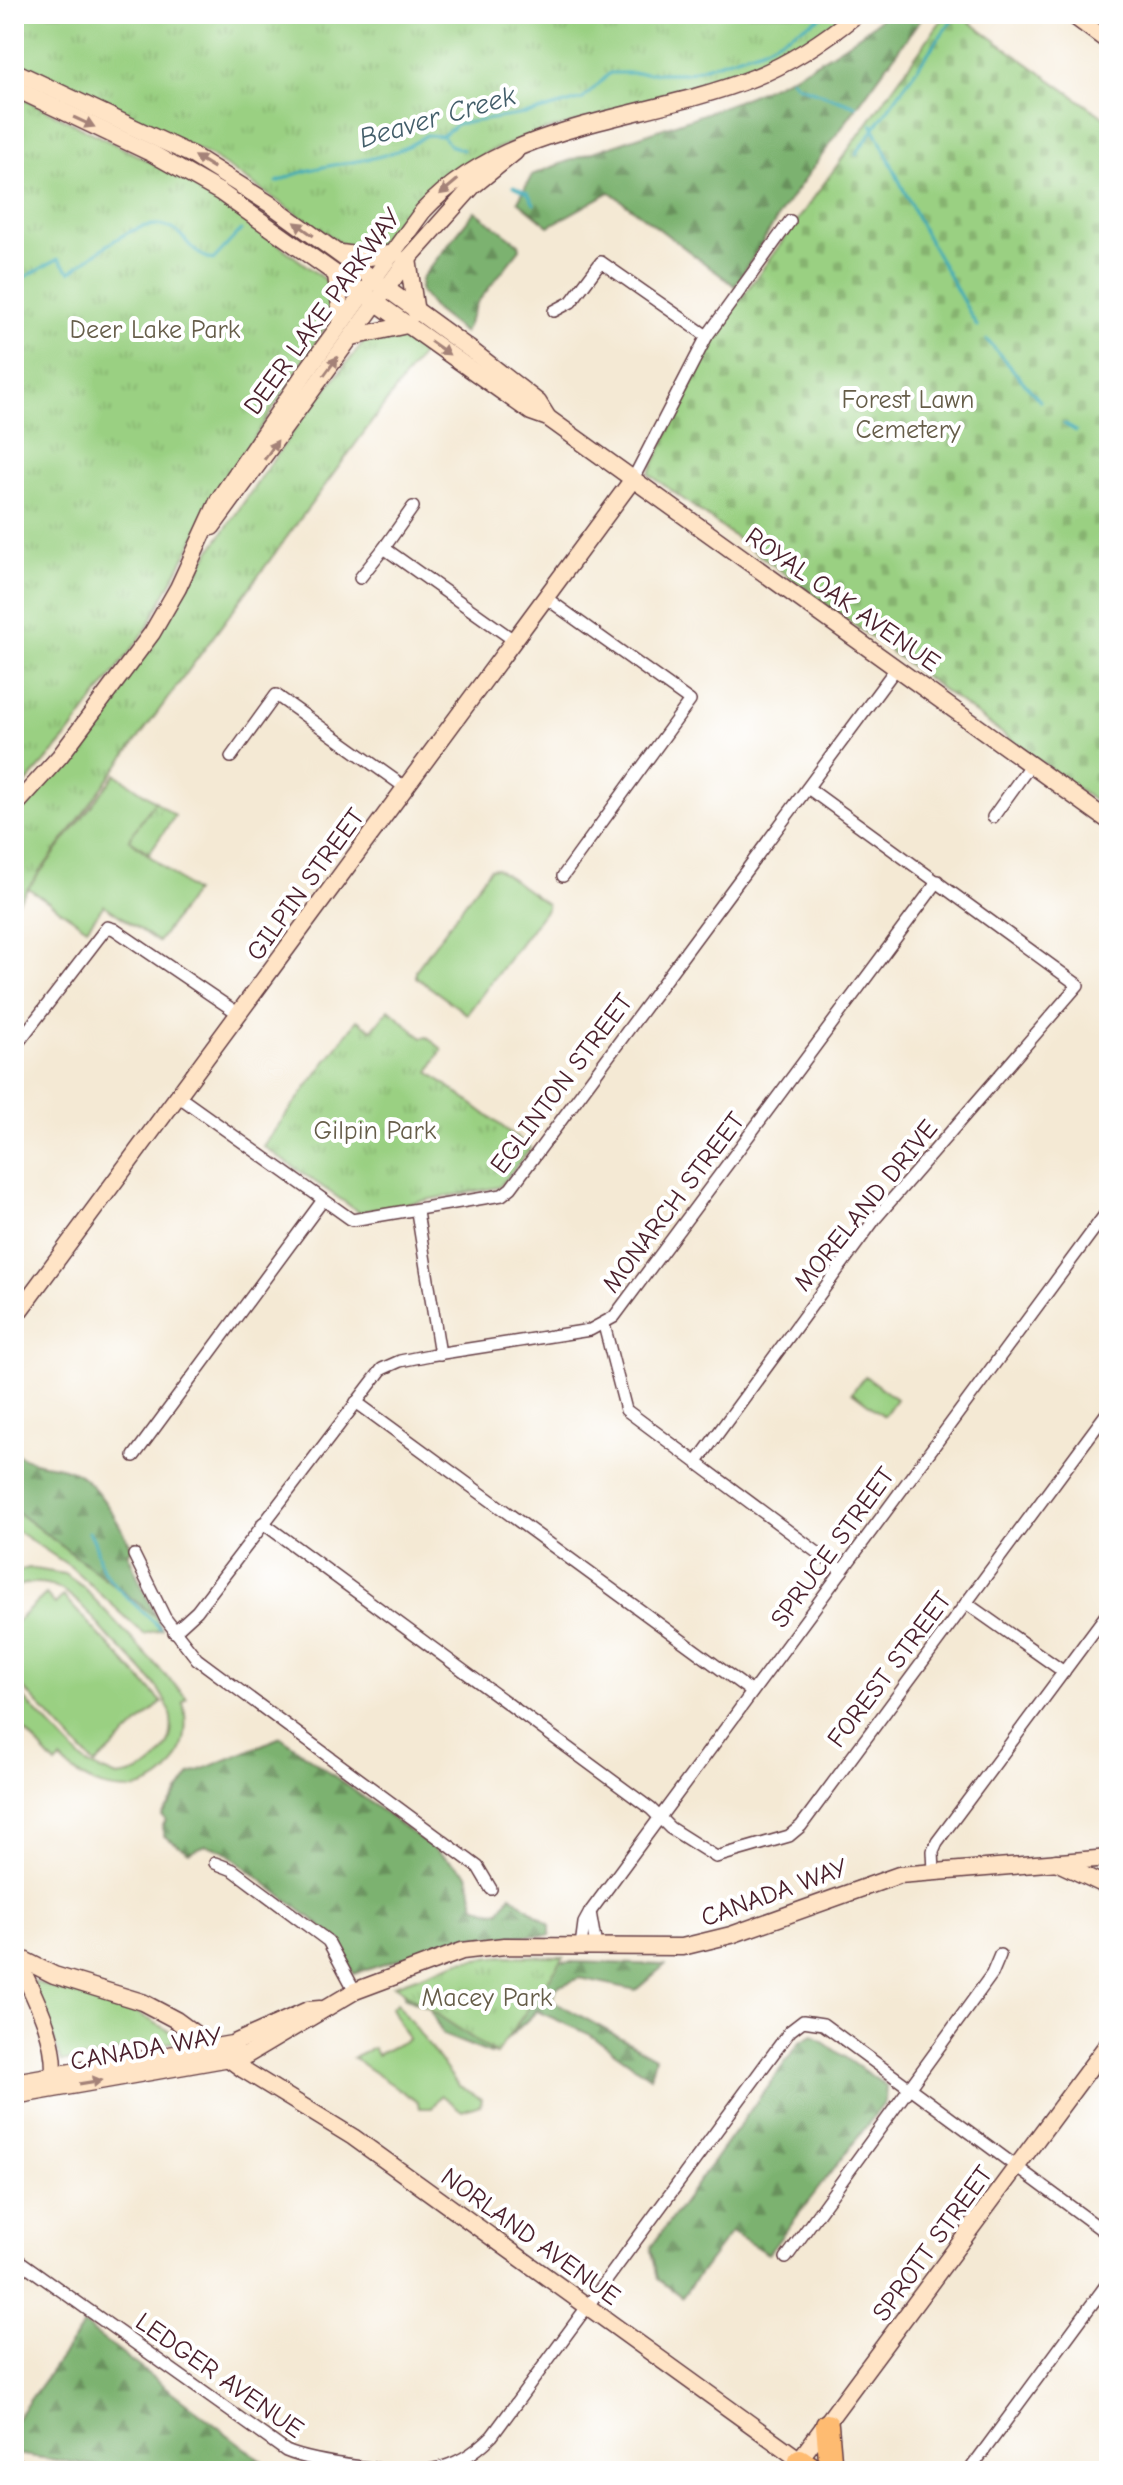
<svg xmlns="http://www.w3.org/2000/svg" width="1123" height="2485" font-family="'Comic Neue',sans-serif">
<defs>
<pattern id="forest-firs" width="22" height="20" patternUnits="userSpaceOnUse" patternTransform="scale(2)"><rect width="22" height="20" fill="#7bb270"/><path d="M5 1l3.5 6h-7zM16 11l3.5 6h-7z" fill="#67905c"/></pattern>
<pattern id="cemetery-stones" width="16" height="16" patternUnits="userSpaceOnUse" patternTransform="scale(2)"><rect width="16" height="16" fill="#9ad082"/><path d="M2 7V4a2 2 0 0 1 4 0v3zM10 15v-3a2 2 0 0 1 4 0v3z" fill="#86b270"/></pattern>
<pattern id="park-tufts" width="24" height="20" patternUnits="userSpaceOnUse" patternTransform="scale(2)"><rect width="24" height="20" fill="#9ad082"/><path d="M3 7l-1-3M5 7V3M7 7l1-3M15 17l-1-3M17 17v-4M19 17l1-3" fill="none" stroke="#86b270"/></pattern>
</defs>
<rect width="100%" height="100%" fill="#fff"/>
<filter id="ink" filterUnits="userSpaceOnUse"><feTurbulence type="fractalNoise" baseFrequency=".0125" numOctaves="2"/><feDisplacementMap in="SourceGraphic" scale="16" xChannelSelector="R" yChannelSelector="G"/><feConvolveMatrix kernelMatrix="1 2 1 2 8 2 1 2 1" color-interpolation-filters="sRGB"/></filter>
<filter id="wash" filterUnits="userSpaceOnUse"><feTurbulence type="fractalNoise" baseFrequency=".006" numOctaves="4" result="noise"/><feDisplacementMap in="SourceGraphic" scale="32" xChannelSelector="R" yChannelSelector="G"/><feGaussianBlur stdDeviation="1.8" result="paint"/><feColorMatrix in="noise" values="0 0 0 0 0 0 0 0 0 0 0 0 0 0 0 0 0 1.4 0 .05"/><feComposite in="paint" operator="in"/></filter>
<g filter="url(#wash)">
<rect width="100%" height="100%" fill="#f4e9d4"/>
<g fill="#9ad082" stroke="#727856" stroke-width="2">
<polygon points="116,774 155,801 129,839 194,892 158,942 104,905 87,928 28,888"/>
<polygon points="496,868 547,904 547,908 467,1014 416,977 416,970 490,869"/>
<polygon points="865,1376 896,1399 884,1416 852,1392"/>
<polygon points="14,1510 155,1616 162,1629 144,1634 71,1567 14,1529"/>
<path d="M 29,1568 L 64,1574 L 82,1586 L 187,1698 L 183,1702 C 201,1783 119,1820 61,1760 L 56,1765 L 14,1719 L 14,1688 L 86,1764 L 117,1777 C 137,1775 153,1768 164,1751 C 192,1707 137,1666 110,1638 C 94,1620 78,1597 56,1587 C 42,1581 28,1582 14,1587 L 14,1572 Z"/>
<polygon points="46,1594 55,1604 63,1596 162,1702 95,1765 14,1678 14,1624"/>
<polygon points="33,1982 134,2011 187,2041 127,2047 111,2054 62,2062"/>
<polygon points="397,2003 458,2085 482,2099 480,2105 462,2111 441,2095 432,2108 419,2108 418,2102 353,2058 373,2048 377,2055 408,2039 391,2008"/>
</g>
<g fill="url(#forest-firs)" stroke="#62684e" stroke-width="2">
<path d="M 886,14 L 924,14 L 783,209 L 735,286 L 610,192 L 549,226 L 518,201 L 532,175 C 655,125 782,103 886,14 Z"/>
<polygon points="475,211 519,244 520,249 477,303 464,333 435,310 420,291 421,279"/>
<path d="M 14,1452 C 39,1469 50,1461 72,1471 C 97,1481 120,1526 133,1549 L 127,1552 L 155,1616 L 14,1510 Z"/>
<polygon points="281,1737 468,1874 475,1905 492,1912 499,1911 511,1895 550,1925 550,1935 467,1937 354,1974 335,1937 223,1850 206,1845 189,1852 164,1836 162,1827 166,1820 162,1816 191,1774"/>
<polygon points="513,1960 665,1965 636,1990 580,1978 557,1987 552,2000 655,2057 650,2077 589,2034 537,2011 491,2054 443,2035 429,2008 404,1997 405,1985"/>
<polygon points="813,2035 886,2086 885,2102 768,2254 731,2232 682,2297 658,2279 651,2247 800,2042"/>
<polygon points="84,2325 261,2460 133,2471 14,2454 14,2422"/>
</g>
<polygon fill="url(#cemetery-stones)" stroke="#727856" stroke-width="2" points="946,14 958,14 1109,121 1109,812 649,474 715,335"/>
<g fill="url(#park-tufts)" stroke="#727856" stroke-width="2">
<polygon points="14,14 845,14 789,54 725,82 540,132 488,152 436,186 374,251 349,249 211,156 14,63"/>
<polygon points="14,94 207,190 325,280 333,289 335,312 217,496 146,630 65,739 14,797"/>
<polygon points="400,332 427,347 14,907 14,815 62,765 303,417 364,342"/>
<polygon points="155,801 175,816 149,853 129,839"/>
<polygon points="389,1009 422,1038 427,1037 442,1049 429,1072 531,1148 499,1187 359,1212 263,1146 357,1020 372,1030"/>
<polygon points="502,1956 564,1957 496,2054 394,1985 460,1961"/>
</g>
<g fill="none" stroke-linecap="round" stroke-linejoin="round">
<g stroke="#3aaab7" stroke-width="3">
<polyline points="791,79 797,85 856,106"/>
<polyline points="872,124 922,228 977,326"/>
<polyline points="442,136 450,145 463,150"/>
<polyline points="856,154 951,21"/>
<path d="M 277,182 C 326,157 381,169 426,135 L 442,136 L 457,124 L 532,113 L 583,99 L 610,73 L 686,73 L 762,49 L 827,14"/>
<polyline points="514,186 528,193 534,204"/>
<path d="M 14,283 L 58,259 L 70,272 C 96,255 142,210 174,230 C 191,241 187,251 213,260 L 241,230"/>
<polyline points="987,340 1040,401"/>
<polyline points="1064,424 1076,431"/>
<path d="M 89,1532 C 99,1545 96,1559 105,1573 C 119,1593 142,1610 160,1628"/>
</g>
</g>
</g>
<g filter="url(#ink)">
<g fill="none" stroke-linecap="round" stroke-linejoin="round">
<g stroke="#643d44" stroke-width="14">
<g id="street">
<polyline points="554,311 571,302 601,262 707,336"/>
<polyline points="633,479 707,336 790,221"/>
<polyline points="413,507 384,548 515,641"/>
<polyline points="360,578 384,548"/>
<polyline points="546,598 690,701 563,876"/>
<polyline points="231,757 276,695 406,788"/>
<polyline points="993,817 1031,764"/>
<polyline points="14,1048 107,927 114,929 239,1014"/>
<polyline points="178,1096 352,1220 502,1195 511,1188 897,667"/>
<polyline points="417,1212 440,1354"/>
<polyline points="604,1325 626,1410 842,1571"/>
<polyline points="356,1402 752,1692"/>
<polyline points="134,1456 323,1200"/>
<polyline points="697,1462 875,1219 1078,985 808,788"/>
<polyline points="263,1523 651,1809 670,1828 716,1857 789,1836 801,1826 1109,1410"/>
<polyline points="134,1555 165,1618 197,1659 478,1867 491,1889"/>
<polyline points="966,1603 1064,1672"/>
<polyline points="174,1632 197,1611 382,1369 400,1361 430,1355 590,1330 614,1317 938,881"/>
<polyline points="215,1863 233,1870 328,1941 355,1991"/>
<polyline points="934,1871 933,1851 937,1842 1109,1611"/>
<polyline points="590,1912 596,1946"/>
<polyline points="581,1946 584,1923 590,1912 1109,1209"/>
<path d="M 14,2257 L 286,2451 C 314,2463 404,2475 434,2469 C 457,2465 475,2453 492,2436 L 790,2031 L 803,2021 L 823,2024 L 1109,2235"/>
<polyline points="786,2258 992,1974 1000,1955"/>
<polyline points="969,2471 1109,2281"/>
</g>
</g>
<g stroke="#643d44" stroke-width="19">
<g id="secondary">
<polyline points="1071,14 1109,42"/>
<polyline points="14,71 192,155 270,204 471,350 538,402 548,418"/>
<polyline points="14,88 153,154 220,192 531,412 548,418 1109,821"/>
<polyline points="341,253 369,257 395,253"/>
<polyline points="408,259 416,313"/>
<polyline points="336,275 342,322"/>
<polyline points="352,337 407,325"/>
<polyline points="212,527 408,259 473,186 515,152"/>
<path d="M 14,807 L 60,756 L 152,633 L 178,588 L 219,499 L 305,373 L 423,211 C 507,121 644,121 753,78 C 791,63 825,40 857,14"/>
<polyline points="14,1318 633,479"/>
<polyline points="1056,1862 1109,1887"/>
<polyline points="14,1955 54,1975 142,2002 176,2020 244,2070 353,2137 800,2460"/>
<path d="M 16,1956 C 32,1994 55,2030 54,2073"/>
<polyline points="14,2082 232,2044 308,2010 320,2009"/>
<polyline points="14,2096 247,2055 355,1991 462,1951 504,1946 682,1947 731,1935 899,1875 1109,1858"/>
<polyline points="791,2471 1109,2042"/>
</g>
</g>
<g stroke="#643d44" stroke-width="25">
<g id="highway">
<polyline points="827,2425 831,2471"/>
<polyline points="800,2460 816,2471"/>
<polyline points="14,2469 20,2471"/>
</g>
</g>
<use href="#street" stroke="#fff" stroke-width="11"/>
<use href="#secondary" stroke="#ffe4c6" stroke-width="16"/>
<use href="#highway" stroke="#febb71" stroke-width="22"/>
</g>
<defs><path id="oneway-solid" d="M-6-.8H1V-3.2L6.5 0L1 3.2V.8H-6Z" transform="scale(2)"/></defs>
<g fill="#a48278">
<use href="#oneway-solid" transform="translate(84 122) rotate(25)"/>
<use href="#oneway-solid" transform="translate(204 162) rotate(-149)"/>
<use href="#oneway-solid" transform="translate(449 187) rotate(140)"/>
<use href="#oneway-solid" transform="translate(304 229) rotate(-144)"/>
<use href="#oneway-solid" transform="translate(440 348) rotate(35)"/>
<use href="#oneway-solid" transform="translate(331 366) rotate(-54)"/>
<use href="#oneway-solid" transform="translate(271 450) rotate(-55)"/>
<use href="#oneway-solid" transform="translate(91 2082) rotate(-9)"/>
</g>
</g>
<g text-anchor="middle" stroke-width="8" stroke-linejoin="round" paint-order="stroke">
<g font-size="26" fill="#4a1f2b" stroke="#fff">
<text transform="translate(322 311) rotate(-54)" y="9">DEER LAKE PARKWAY</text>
<text transform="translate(843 599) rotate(35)" y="9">ROYAL OAK AVENUE</text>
<text transform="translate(305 884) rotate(-54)" y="9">GILPIN STREET</text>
<text transform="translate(561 1083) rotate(-53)" y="9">EGLINTON STREET</text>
<text transform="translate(673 1202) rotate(-53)" y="9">MONARCH STREET</text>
<text transform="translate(865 1205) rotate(-51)" y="9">MORELAND DRIVE</text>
<text transform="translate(832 1547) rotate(-54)" y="9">SPRUCE STREET</text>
<text transform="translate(889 1669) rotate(-53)" y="9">FOREST STREET</text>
<text transform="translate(774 1892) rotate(-20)" y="9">CANADA WAY</text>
<text transform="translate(146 2048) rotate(-10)" y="9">CANADA WAY</text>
<text transform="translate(531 2236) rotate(36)" y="9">NORLAND AVENUE</text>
<text transform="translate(932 2243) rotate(-54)" y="9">SPROTT STREET</text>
<text transform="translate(220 2375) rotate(35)" y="9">LEDGER AVENUE</text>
</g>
<g font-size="26" fill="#665d49" stroke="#fff">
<text x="155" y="338">Deer Lake Park</text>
<text x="908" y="408">Forest Lawn<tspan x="908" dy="30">Cemetery</tspan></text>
<text x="375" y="1139">Gilpin Park</text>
<text x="487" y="2006">Macey Park</text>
</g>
<g font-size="28" font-style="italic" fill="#435e6a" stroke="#fff">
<text transform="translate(437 116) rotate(-16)" y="10">Beaver Creek</text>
</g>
</g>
<rect width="1123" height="2485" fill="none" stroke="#fff" stroke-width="48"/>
</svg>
